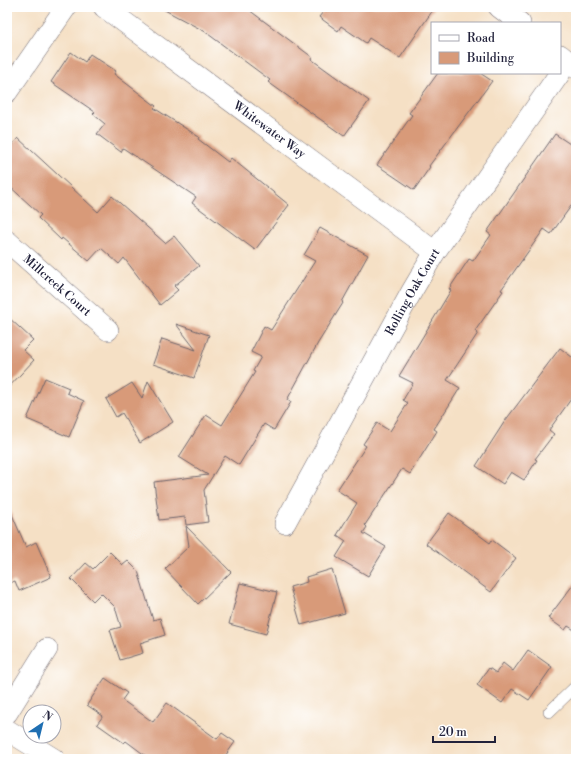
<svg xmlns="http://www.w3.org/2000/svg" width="583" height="766" font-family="'Libre Bodoni',serif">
<rect width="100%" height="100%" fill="#fff"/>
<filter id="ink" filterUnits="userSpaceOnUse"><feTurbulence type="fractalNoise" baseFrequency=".025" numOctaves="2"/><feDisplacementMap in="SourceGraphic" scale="8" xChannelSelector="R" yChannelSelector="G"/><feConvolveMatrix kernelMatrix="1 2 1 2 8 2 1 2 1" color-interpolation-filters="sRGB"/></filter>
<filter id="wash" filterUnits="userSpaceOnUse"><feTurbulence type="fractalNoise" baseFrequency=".012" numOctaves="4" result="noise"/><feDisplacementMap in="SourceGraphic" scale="16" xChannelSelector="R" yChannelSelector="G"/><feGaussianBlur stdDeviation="0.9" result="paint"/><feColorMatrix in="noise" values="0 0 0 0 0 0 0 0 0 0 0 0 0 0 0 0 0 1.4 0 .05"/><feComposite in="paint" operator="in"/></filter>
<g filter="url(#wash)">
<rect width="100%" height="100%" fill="#f5e0c5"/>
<g id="blocks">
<g fill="#d89a79">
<polygon points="159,7 245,7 312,57 311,59 369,101 344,136 293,100 268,82 270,80 204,31"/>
<polygon points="327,7 435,7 400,58 369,38 366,43 341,26 338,31 319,17"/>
<polygon points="71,52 85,62 90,54 116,71 114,74 156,106 154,108 199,137 198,139 228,162 231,158 289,205 255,250 192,203 196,197 123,148 121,152 97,134 105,124 93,114 95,112 51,82"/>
<polygon points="438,73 480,73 492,81 429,166 430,167 414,190 377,165 412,115 409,113"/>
<polygon points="555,134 576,148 576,199 551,234 544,229 501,290 503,291 475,331 478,333 447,380 460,388 434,429 437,431 410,474 402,469 365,525 367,527 363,533 386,547 368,576 336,557 346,541 337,535 357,503 337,490 366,446 363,444 377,423 390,431 408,403 403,400 413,383 399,376 451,290 449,289 469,259 473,261 491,235 487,232"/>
<polygon points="18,138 98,212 112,196 165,243 174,236 199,266 174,286 178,290 160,305 124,258 119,264 101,248 89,261 62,238 61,240 38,218 41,215 7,184 7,150"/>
<polygon points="320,228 368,255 342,302 343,303 318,343 287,400 291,402 274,430 264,424 239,465 225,456 204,490 208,522 186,525 185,517 159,520 154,482 208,475 179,457 206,415 222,425 255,372 253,371 261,357 251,352 264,326 271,330 315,261 304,255"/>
<polygon points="7,316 33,340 23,350 34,360 7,389"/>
<polygon points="176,324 209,335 194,378 153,364 162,339 196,350"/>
<polygon points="560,348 576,360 576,392 549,430 554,434 535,459 537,460 524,480 511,472 503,484 476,466 505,421"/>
<polygon points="45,378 69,388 67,393 84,401 69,437 27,419"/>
<polygon points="148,381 173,422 140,443 122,413 116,417 106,399 132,383 142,398"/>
<polygon points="7,503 26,547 36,542 51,577 19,591 15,581 7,584"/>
<polygon points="449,513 490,543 492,540 516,558 491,592 426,544"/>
<polygon points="186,526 231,572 198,604 165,569 189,546"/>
<polygon points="110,552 123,565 128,561 138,571 153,620 160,618 165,635 140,643 143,653 120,660 110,630 121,627 115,607 101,593 93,601 71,579 86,563 93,569"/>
<polygon points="332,569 345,613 301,625 290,587 307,582 306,577"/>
<polygon points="576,581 576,631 568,626 565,630 548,618"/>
<polygon points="240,583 277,592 266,634 229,624"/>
<polygon points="528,650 552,667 529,700 512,689 502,703 477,685 489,668 496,673 503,663 513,671"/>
<polygon points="105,678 127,693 122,700 153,722 167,703 217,739 222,733 235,742 223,759 150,759 126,741 124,743 97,724 103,716 87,705"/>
</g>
</g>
</g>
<g filter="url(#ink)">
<use href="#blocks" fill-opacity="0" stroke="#6c646b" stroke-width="1"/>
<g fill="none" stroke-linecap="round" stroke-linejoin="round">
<g stroke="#6c646b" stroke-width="12">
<polyline id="service" points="549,712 576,686"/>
</g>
<g stroke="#6c646b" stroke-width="22">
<g id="minor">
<path id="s1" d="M 104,7 L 435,252"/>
<polyline points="499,7 520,23"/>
<polyline points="560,55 576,68"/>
<polyline points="7,92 66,7"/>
<path id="s2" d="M 7,241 L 108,330"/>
<path id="s3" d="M 285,523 L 412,291 L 435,252 L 560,73"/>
<polyline points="7,713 47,649"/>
<polyline points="7,730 54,759"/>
</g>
</g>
<use href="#service" stroke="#fff" stroke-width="11"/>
<use href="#minor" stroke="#fff" stroke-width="21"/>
</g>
</g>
<g text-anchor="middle" stroke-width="3" stroke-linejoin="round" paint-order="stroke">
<g font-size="12" fill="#22223b" stroke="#fff">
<text dy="4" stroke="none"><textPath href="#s1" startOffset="206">Whitewater Way</textPath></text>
<text dy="4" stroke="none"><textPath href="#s2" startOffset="67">Millcreek Court</textPath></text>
<text dy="4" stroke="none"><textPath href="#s3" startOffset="264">Rolling Oak Court</textPath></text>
</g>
</g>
<rect width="583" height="766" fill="none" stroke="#fff" stroke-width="24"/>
<rect x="431" y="22" width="130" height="52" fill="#ffffff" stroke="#a7a7b1"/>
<rect x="439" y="35" width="20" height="6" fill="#ffffff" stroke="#a7a7b1"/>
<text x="467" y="42" font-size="12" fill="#22223b">Road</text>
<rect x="439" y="52" width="20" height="12" fill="#d89a79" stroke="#a7a7b1"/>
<text x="467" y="62" font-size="12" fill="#22223b">Building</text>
<g transform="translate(42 724) rotate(35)"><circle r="19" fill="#ffffff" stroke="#a7a7b1"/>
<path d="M0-3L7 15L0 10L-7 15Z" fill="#1f6fb2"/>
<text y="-6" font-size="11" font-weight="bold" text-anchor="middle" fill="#22223b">N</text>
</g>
<path d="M433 736v6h62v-6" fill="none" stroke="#22223b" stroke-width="2"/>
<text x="439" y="736" font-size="12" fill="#22223b" stroke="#ffffff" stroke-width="3" paint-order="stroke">20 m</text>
</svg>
